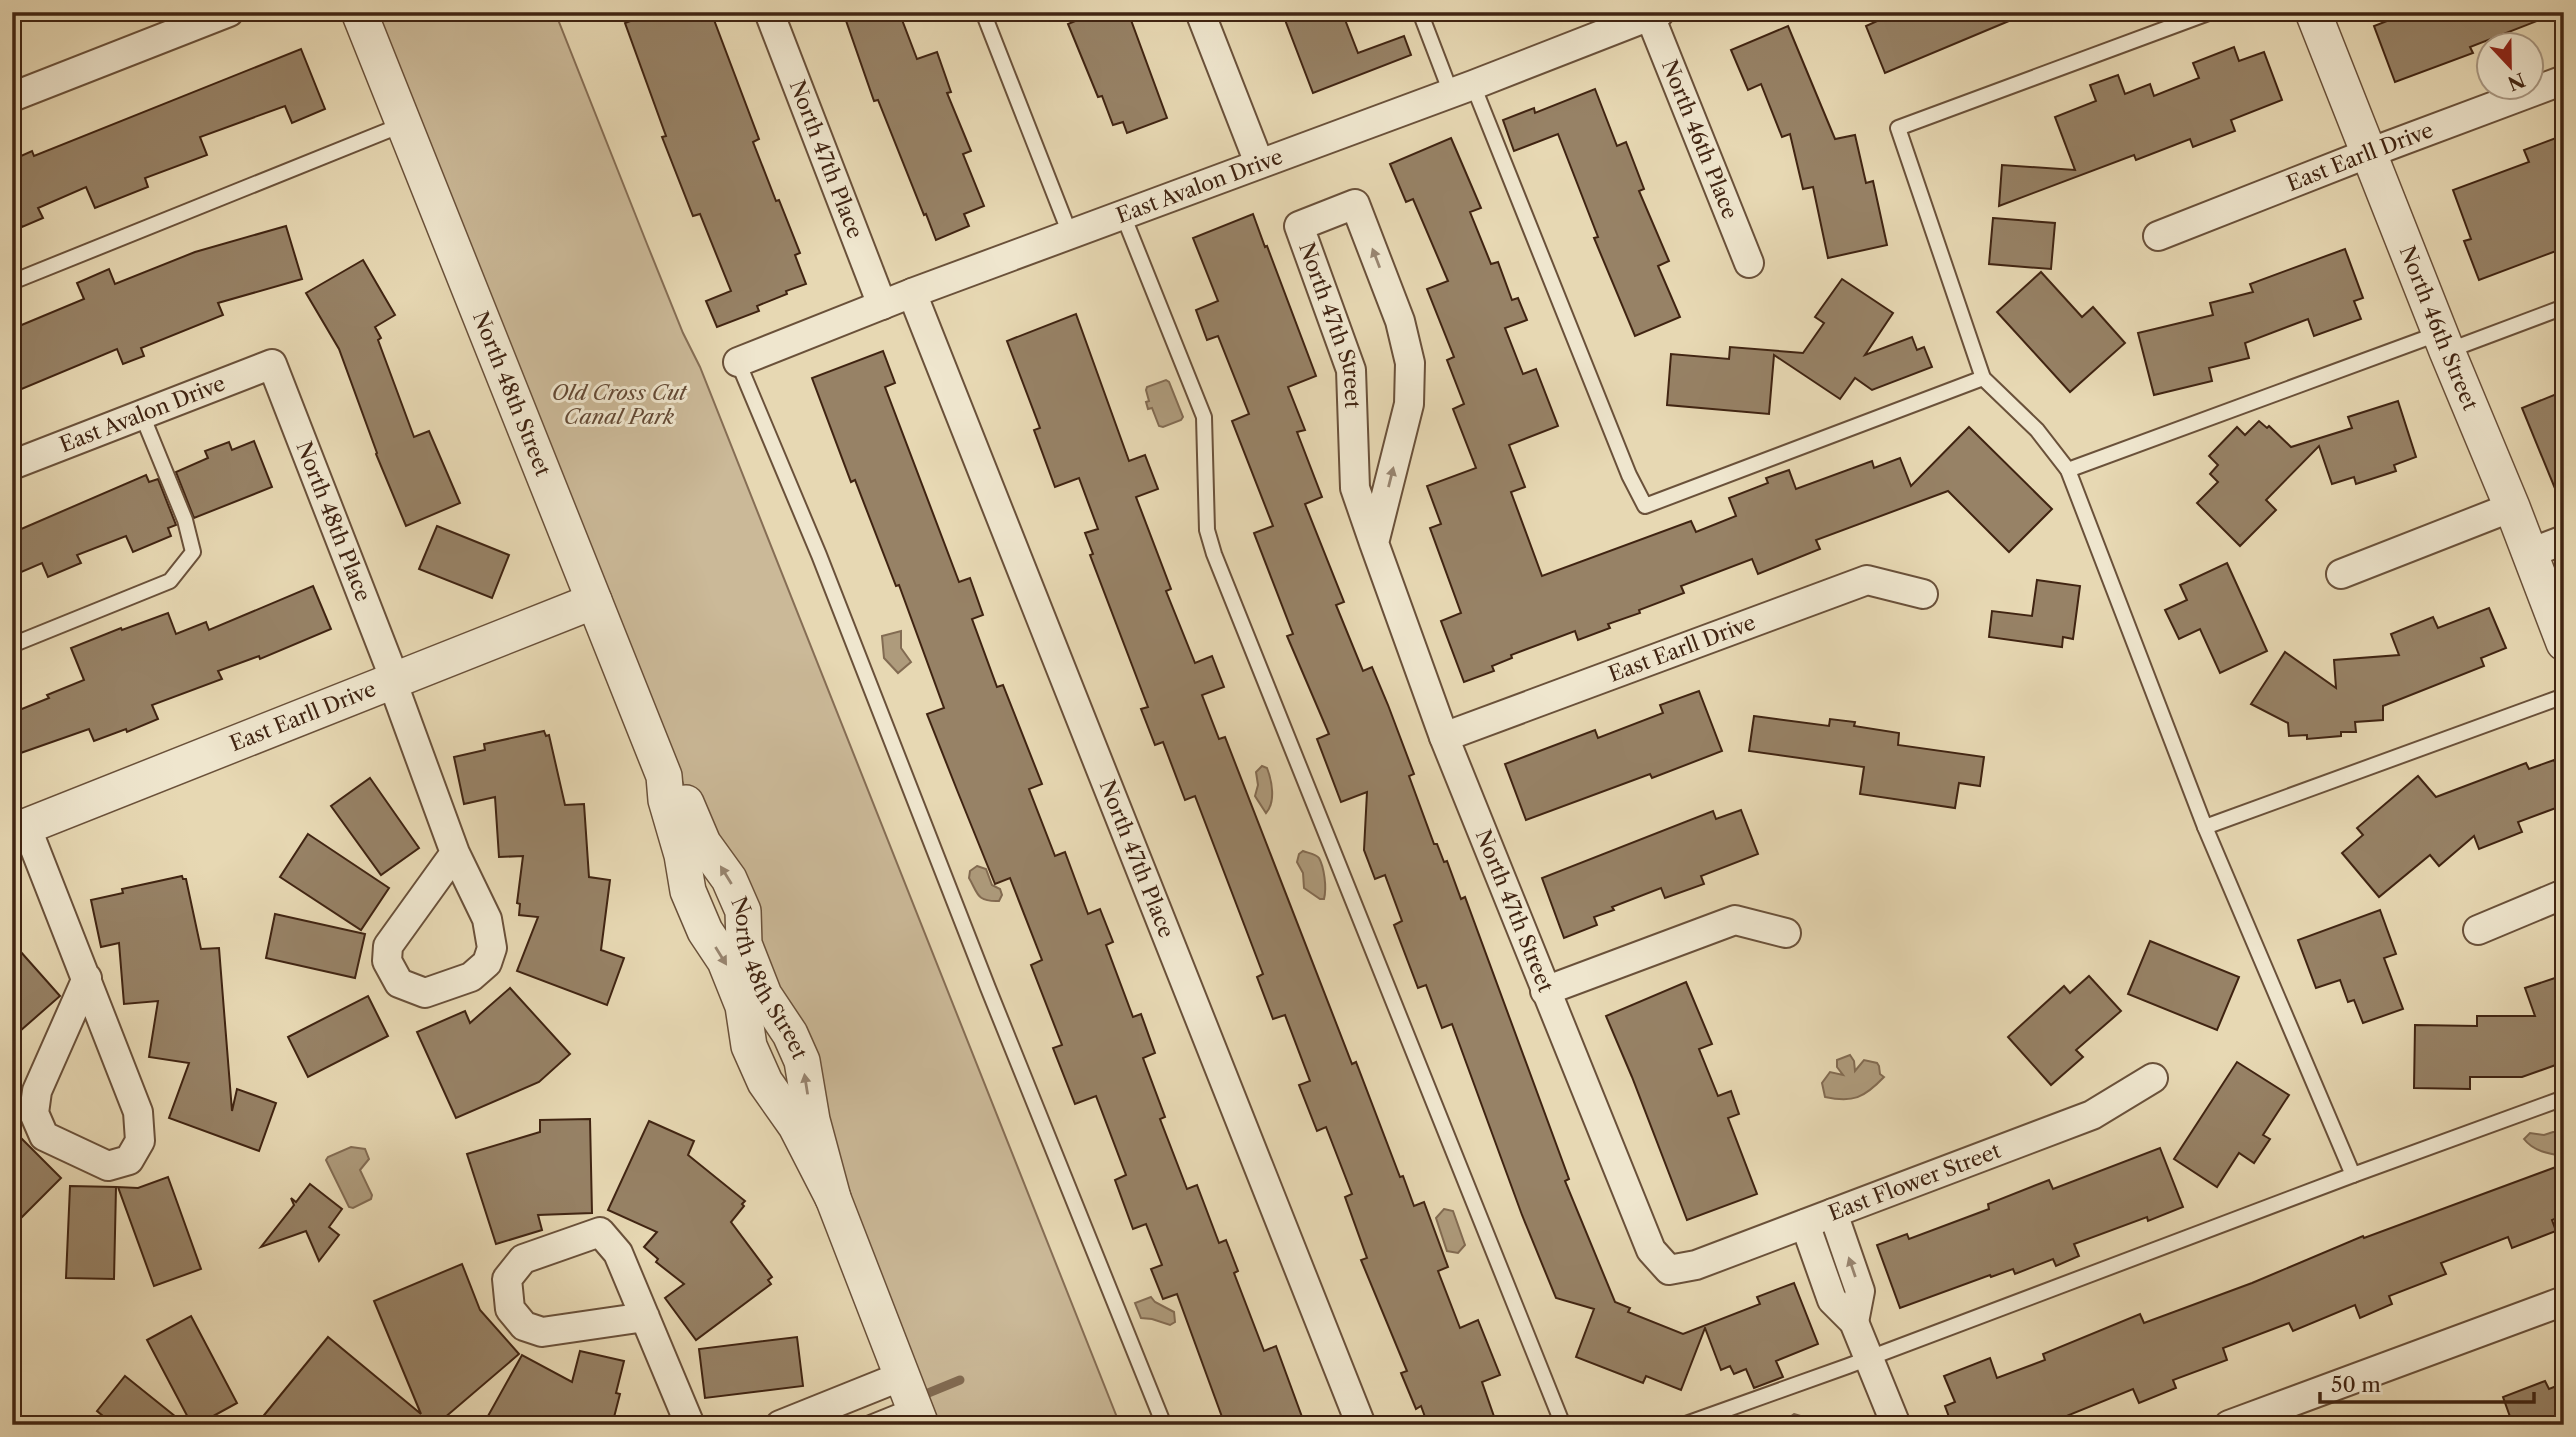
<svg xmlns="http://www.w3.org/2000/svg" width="2576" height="1437" font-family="'Libre Caslon Text',serif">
<rect width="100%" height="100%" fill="#e7d8b3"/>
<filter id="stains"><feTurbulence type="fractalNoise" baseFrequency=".00286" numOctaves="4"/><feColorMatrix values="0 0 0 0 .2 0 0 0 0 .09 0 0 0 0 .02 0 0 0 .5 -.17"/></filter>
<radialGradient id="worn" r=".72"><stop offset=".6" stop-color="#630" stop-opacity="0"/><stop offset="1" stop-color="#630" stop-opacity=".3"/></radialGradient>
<polygon fill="#cbb998" stroke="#866e55" stroke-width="2" points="374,12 555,12 647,244 683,333 700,367 1120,1425 940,1425"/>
<g fill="#ae9b7c" stroke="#826b52" stroke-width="2">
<polygon points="1166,380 1169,382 1183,417 1181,420 1163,427 1159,426 1152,408 1148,409 1146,402 1149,401 1146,390 1147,387"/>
<polygon points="901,631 901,648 911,662 898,673 884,658 882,636"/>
<path d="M 1262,766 L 1267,768 C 1272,781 1276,802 1266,813 L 1255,796 L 1258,785 L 1256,772 Z"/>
<path d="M 1303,851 C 1308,853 1316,854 1319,858 C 1324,867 1327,887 1324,899 L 1320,899 L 1304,888 L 1303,873 L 1297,862 L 1299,854 Z"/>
<path d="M 977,866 L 986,869 L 992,885 L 1000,889 L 1002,895 L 999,901 C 976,902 978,893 969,878 L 970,871 Z"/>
<path d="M 1850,1055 L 1854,1061 L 1855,1071 L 1864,1060 L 1877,1063 L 1879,1066 L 1880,1074 L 1884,1077 C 1864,1098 1853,1103 1825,1097 L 1822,1083 L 1830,1072 L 1843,1075 L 1837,1067 L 1837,1060 Z"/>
<path d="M 2553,1132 L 2557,1132 L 2564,1145 L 2563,1156 C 2549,1154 2533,1151 2524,1139 L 2530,1133 L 2544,1135 Z"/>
<polygon points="351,1147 365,1149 369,1159 360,1170 372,1195 371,1199 353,1208 349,1207 326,1160 328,1157"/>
<polygon points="1444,1209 1453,1211 1465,1245 1458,1253 1447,1251 1436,1218"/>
<polygon points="1151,1297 1155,1302 1174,1312 1175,1322 1170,1325 1152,1319 1141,1318 1135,1303"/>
<polygon points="1794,1414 1801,1416 1806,1425 1779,1425"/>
</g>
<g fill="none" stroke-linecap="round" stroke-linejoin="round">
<polyline stroke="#826b52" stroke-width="9" points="916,1398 960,1380"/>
</g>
<g fill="#978266" stroke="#402412" stroke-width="2">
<polygon points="654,12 711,12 759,139 753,142 776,201 779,200 800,253 795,255 806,284 786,291 787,294 757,306 759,311 717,327 706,301 731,291 700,214 693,216 662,137 666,136 625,23"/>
<polygon points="843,12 899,12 917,59 937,52 951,92 947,93 971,151 963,154 984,206 964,214 969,226 936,240 926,214 924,215 878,100 874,101"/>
<polygon points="1083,12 1128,12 1167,118 1127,133 1123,122 1113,125 1102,96 1098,97 1068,24 1085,17"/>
<polygon points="1282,12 1342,12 1358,53 1404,36 1411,55 1313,93"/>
<polygon points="1897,12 2028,12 2028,13 1885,73 1866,26"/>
<polygon points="2410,12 2555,12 2555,14 2470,47 2473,53 2395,82 2374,26"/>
<polygon points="1788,26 1835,139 1855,135 1866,183 1873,181 1887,245 1828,258 1813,187 1803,189 1790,134 1782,137 1761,84 1748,90 1731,50"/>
<polygon points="2234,47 2239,61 2264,52 2282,100 2231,120 2235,131 2193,147 2190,139 2136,160 2134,155 1999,206 2002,165 2075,170 2055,117 2096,101 2090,85 2118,75 2125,94 2150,84 2154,96 2199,78 2193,63"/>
<polygon points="301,49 325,109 292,123 285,106 200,137 207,155 145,178 148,187 95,208 86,187 38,208 43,218 22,227 12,205 12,160 32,151 34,156"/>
<polygon points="1595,89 1617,146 1626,142 1644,189 1639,191 1669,261 1658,266 1680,317 1635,336 1594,238 1598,237 1558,134 1514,151 1503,120 1534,108 1535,113"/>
<polygon points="2564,135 2564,248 2479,280 2464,241 2471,239 2453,190 2529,162 2524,150"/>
<polygon points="1451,138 1481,208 1470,212 1491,264 1498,262 1512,300 1518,298 1527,320 1505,328 1523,374 1536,369 1558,426 1509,445 1525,487 1511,492 1542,576 1691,521 1696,532 1736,516 1729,498 1768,483 1766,478 1789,470 1796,489 1872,461 1874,468 1900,458 1911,486 1969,427 2052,509 2009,552 1948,491 1816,540 1820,549 1758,574 1752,559 1681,586 1684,593 1639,610 1640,613 1608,624 1610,628 1578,640 1575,631 1511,655 1512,658 1492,666 1494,671 1464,682 1441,621 1461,613 1430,528 1441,524 1427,486 1476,468 1453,409 1464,404 1447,360 1454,357 1427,289 1448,281 1413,199 1406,202 1390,164"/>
<polygon points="1253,214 1265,247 1267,246 1316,376 1288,387 1305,430 1297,432 1322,497 1305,504 1344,602 1336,605 1363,671 1372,667 1388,705 1414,774 1409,776 1434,844 1437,844 1444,862 1447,861 1461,899 1465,897 1569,1179 1565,1181 1615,1302 1630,1308 1628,1312 1683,1334 1760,1304 1757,1297 1794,1283 1818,1344 1776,1361 1783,1377 1754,1388 1746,1369 1734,1374 1730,1366 1721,1370 1705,1328 1681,1390 1646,1376 1643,1383 1576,1357 1594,1309 1556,1298 1522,1215 1452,1024 1442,1028 1426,985 1418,988 1394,925 1402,921 1385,875 1375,879 1364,850 1367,792 1341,802 1317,739 1329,734 1287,636 1293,634 1254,533 1273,526 1232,421 1249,414 1218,336 1207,340 1196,310 1218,301 1193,238"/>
<polygon points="1993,218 2055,223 2051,269 1989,264"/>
<polygon points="286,226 302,279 218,303 223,315 141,348 144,356 123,364 117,349 12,393 12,329 84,299 77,283 109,269 115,284 195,252"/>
<polygon points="2345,249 2363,298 2354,301 2361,319 2314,336 2308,319 2245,343 2249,358 2209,368 2212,381 2154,395 2138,333 2213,315 2210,303 2253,292 2250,284"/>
<polygon points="363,260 395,315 375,327 381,338 378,340 414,437 429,431 460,503 406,526 376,454 377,453 339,349 306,293"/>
<polygon points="2041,272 2082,317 2093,307 2125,343 2070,392 1997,312"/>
<polygon points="1842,279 1893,313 1865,355 1912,337 1917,350 1924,347 1932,367 1872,390 1855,378 1840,399 1774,355 1769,414 1667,405 1671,354 1729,359 1730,347 1803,353 1824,323 1815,317"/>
<polygon points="1076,314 1129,461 1145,455 1158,489 1136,497 1171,589 1166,591 1195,663 1212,656 1224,687 1202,695 1219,739 1225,737 1352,1064 1356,1062 1400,1177 1403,1176 1414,1206 1424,1202 1448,1267 1438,1271 1460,1328 1478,1320 1500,1375 1482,1382 1497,1425 1428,1425 1421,1406 1416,1409 1401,1373 1407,1371 1361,1260 1367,1258 1345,1197 1352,1194 1326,1127 1317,1131 1299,1085 1310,1081 1285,1015 1273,1019 1257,977 1263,974 1195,796 1185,800 1163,742 1155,745 1141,709 1148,707 1090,555 1093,554 1085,533 1098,529 1079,478 1055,487 1034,430 1040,428 1007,341"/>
<polygon points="883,351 895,383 885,387 959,582 970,578 983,615 972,619 997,687 1003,685 1042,784 1029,789 1055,856 1065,852 1088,914 1100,909 1113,942 1106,945 1133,1017 1141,1014 1155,1053 1143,1058 1165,1117 1160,1119 1187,1189 1197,1185 1219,1243 1226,1240 1238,1271 1234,1273 1264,1351 1276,1346 1305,1425 1225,1425 1177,1294 1163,1299 1151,1269 1162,1265 1146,1224 1133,1229 1115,1180 1126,1175 1096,1096 1075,1104 1053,1048 1062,1045 1031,965 1042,960 1010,878 995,884 957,790 927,714 944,708 899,585 896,586 855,480 851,482 812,378"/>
<polygon points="2564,391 2564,508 2563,508 2522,408"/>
<polygon points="2398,401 2416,457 2394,465 2396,471 2356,484 2354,477 2332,484 2319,446 2266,500 2276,510 2240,546 2197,503 2218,482 2210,474 2218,465 2209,456 2237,427 2245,435 2259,421 2267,428 2269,426 2291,447 2352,428 2348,417"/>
<polygon points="254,441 272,487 194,518 176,472 208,458 205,451 229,442 232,450"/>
<polygon points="146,475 149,482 158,479 176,525 168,528 171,536 133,552 126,536 77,555 81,563 48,577 42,563 12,576 12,533"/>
<polygon points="437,526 509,555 492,598 419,569"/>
<polygon points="2227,563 2267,651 2220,673 2200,629 2179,639 2165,610 2187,600 2180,585"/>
<polygon points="2037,580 2080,586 2073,639 2063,637 2062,647 1989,637 1992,611 2032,616"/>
<polygon points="313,586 331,629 260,659 259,656 218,671 222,679 152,705 158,719 127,732 126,729 94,741 89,729 12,756 12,713 49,698 47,695 84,680 71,648 121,628 122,630 168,613 176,634 206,622 209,630"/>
<polygon points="2489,608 2506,648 2481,658 2484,666 2383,706 2383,720 2355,722 2356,732 2341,732 2341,736 2307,739 2307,735 2289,736 2288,723 2251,704 2285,652 2336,688 2334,660 2399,655 2391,634 2433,617 2438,628"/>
<polygon points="1699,691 1722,751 1652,778 1650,774 1526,820 1505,764 1595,730 1598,738 1663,713 1660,705"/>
<polygon points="1754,716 1829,726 1830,719 1855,722 1854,726 1899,733 1898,745 1984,757 1980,786 1959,783 1955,808 1860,794 1864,767 1749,751"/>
<polygon points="544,731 546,736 549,735 565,805 584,804 589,877 610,880 601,950 624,958 607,1005 517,971 538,917 519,915 520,904 517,903 523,856 499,857 495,797 464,804 454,757 485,750 484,744"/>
<polygon points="2554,760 2564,785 2564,805 2518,822 2522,832 2479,849 2474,836 2439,866 2430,855 2379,897 2342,853 2363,835 2357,828 2418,776 2436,797 2526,763 2529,769"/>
<polygon points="370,778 419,848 381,875 331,806"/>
<polygon points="1741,810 1758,854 1701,876 1704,884 1665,898 1661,888 1612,907 1614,910 1594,917 1597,925 1564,938 1542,878 1713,811 1716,819"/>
<polygon points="308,834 389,888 361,930 280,877"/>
<polygon points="182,876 183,879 186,879 201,949 219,948 232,1111 237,1089 276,1103 259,1151 169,1118 189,1063 149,1057 158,1001 124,1004 119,943 101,947 91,900 123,893 122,889"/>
<polygon points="2380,910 2396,954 2384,958 2403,1009 2363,1023 2354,1000 2348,1002 2340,980 2316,988 2298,940"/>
<polygon points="275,914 365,934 355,978 266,958"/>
<polygon points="2150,941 2239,977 2217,1030 2128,994"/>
<polygon points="12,942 60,996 12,1038"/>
<polygon points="2564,975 2564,1062 2522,1077 2470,1077 2470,1089 2414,1088 2415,1025 2477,1026 2477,1016 2535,1016 2525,988"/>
<polygon points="2089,976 2121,1011 2076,1050 2083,1057 2051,1085 2008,1037 2064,986 2070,993"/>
<polygon points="1686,982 1712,1044 1699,1049 1718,1096 1731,1091 1739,1114 1728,1118 1757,1194 1687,1220 1632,1077 1606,1016"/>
<polygon points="510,988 570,1054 539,1082 456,1118 417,1032 465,1011 470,1023"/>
<polygon points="368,996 388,1036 308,1077 288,1037"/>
<polygon points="2237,1062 2289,1095 2263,1135 2270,1139 2254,1163 2239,1153 2217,1187 2174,1159"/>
<polygon points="590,1119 592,1213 538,1215 542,1230 496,1244 467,1154 540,1132 540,1120"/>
<polygon points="649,1121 694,1141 688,1155 745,1201 742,1204 744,1206 731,1222 772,1277 768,1280 771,1284 696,1340 665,1298 684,1284 656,1262 658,1259 644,1247 657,1232 608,1210"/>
<polygon points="12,1129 61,1178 12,1227"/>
<polygon points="2160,1148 2183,1207 2148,1221 2147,1217 2074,1244 2079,1256 2056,1266 2053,1259 2015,1274 2013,1269 1991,1277 1990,1275 1900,1308 1877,1245 1907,1234 1909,1239 1989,1209 1988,1204 2049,1180 2053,1189"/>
<polygon points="2564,1164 2564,1215 2552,1220 2556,1231 2512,1248 2508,1237 2441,1263 2446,1274 2389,1296 2392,1304 2360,1318 2355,1305 2293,1331 2289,1323 2223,1348 2227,1360 2173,1380 2176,1388 2139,1403 2133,1389 2059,1419 2061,1425 1952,1425 1945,1406 1955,1402 1944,1376 1990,1358 1997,1378 2045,1360 2043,1354 2140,1314 2144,1323 2252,1283 2363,1236 2364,1238"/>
<polygon points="168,1177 201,1269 154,1286 118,1187 138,1188"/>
<polygon points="310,1184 342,1209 329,1227 339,1235 319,1261 306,1231 261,1247 294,1205 291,1198 296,1202"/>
<polygon points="70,1186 116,1187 114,1279 66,1278"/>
<polygon points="462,1264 480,1310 519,1354 436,1425 256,1425 328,1337 421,1414 374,1301"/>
<polygon points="191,1316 237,1403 197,1425 192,1425 147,1340"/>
<polygon points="797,1337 803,1386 705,1398 699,1349"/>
<polygon points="580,1351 624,1361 616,1393 620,1394 612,1425 483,1425 522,1355 572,1382"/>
<polygon points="125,1376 186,1425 114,1425 97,1411"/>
<polygon points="2545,1381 2549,1389 2564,1383 2564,1425 2513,1425 2503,1397"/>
</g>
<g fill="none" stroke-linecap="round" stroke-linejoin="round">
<g stroke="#6a513a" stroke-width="18">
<g id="service">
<polyline points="983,12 1070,234"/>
<polyline points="1420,12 1451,93"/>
<polyline points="2211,12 1898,128 1983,378 2037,430 2068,470 2205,827 2353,1175 2564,1098"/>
<polyline points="1473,85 1629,475 1645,506 1983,378"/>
<polyline points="1123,215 1204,417 1207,530 1214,554 1563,1425"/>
<polyline points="12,282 404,124"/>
<polyline points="2447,351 2564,307"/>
<polyline points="738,362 819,555 988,988 1164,1425"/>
<polyline points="2068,470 2440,333"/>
<polyline points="12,645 170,581 193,552 185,520 142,415"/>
<polyline points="2205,827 2564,696"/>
<polyline points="865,1425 912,1406"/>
<polyline points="1683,1425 1848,1366 2353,1175"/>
</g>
</g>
<g stroke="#6a513a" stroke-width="32">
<g id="minor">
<path id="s1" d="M 769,12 L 882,305"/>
<polyline points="1200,12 1259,163"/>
<path id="s2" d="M 1650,16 L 1749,263"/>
<polyline points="12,97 229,12"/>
<path id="s3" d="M 2158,236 L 2369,153 L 2564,80"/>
<path id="s4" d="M 912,293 L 1361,1425"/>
<path id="s5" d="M 738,362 L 912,293 L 1473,85 L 1660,12"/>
<path id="s6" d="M 12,465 L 272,364 L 395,680"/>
<path id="s7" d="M 1374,543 L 1409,404 L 1410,363 L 1400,321 L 1355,204 L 1299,226 L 1351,370 L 1355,488 L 1374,543 L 1444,737 L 1651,1250 L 1669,1270 L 1696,1265 L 2092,1115 L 2153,1078"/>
<polyline points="2530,553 2564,540"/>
<polyline points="2341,574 2512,507"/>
<polyline points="392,681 455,853 487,919 492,948 487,963 471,977 425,993 399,983 387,961 388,946 455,853"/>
<path id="s8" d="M 1444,737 L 1867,580 L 1923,594"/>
<polyline points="26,826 138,1112 140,1141 129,1160 108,1166 44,1136 34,1113 37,1091 87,978"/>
<polyline points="2478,930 2564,894"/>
<polyline points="1545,991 1735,920 1786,933"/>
<polyline points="1833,1213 1860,1291 1854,1322"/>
<polyline points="1805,1224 1832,1300 1854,1322 1896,1425"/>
<polyline points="645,1317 542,1332 524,1326 510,1309 507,1279 523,1259 600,1232 618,1253 690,1425"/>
<polyline points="780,1425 902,1376"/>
<polyline points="2229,1425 2564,1301"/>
</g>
</g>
<g stroke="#6a513a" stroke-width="38">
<g id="tertiary">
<path id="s9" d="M 359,12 L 664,776 L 666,800 L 682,855 L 688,891 L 705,931 L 725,961 L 743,1006 L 749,1046 L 765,1082 L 796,1126 L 833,1198"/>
<path id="s10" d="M 2313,12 L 2447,351 L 2512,507 L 2564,643"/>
<path id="s11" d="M 686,803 L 703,843 L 729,879 L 743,911 L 744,944 L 764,995 L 790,1034 L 802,1061 L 812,1120 L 833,1198 L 921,1425"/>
<path id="s12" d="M 12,832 L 594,601"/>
</g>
</g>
<use href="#service" stroke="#efe6ce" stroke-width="14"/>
<use href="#minor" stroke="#efe6ce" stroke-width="28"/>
<use href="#tertiary" stroke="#efe6ce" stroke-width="35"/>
</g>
<defs><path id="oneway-solid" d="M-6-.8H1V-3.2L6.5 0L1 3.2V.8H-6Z" transform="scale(1.75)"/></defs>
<g fill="#988570">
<use href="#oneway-solid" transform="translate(1376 258) rotate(-111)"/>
<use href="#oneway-solid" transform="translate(1391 477) rotate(-76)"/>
<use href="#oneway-solid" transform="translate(726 875) rotate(-122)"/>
<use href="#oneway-solid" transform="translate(721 956) rotate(58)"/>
<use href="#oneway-solid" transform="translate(806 1084) rotate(-99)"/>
<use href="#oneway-solid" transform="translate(1852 1267) rotate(-109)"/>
</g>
<g text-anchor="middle" stroke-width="6" stroke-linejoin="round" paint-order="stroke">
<g font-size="21" fill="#402412" stroke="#efe6ce">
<text dy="7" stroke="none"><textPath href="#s2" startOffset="133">North 46th Place</textPath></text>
<text dy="7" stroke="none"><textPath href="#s3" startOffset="217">East Earll Drive</textPath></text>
<text dy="7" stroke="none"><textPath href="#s1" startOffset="158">North 47th Place</textPath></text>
<text dy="7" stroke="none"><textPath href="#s5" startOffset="494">East Avalon Drive</textPath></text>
<text dy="7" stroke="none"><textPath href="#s7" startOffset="518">North 47th Street</textPath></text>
<text dy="7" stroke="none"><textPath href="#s10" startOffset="340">North 46th Street</textPath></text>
<text dy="7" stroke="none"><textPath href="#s9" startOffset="411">North 48th Street</textPath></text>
<text dy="7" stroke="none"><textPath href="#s6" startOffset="140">East Avalon Drive</textPath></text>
<text dy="7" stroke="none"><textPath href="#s6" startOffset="448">North 48th Place</textPath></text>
<text dy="7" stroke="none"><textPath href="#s8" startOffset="254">East Earll Drive</textPath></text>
<text dy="7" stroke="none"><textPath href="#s12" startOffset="313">East Earll Drive</textPath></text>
<text dy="7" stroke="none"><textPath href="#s4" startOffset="609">North 47th Place</textPath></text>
<text dy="7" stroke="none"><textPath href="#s7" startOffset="1136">North 47th Street</textPath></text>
<text dy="7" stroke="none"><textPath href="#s11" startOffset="196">North 48th Street</textPath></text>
<text dy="7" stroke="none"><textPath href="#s7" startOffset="1790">East Flower Street</textPath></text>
</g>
<g font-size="21" font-style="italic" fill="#634934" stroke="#efe6ce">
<text x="619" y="400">Old Cross Cut<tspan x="619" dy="24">Canal Park</tspan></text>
</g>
</g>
<rect width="2576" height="1437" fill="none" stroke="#e7d8b3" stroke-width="42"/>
<rect x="14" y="14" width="2548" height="1409" fill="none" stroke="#402412" stroke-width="3.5"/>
<rect x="21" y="21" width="2534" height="1395" fill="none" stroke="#402412" stroke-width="2"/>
<g transform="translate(2510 66) rotate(158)"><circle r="33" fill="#efe6ce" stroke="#a99883" stroke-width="2"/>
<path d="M0-5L12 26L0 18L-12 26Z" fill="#8f2418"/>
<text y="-10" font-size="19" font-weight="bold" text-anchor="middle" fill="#402412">N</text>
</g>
<path d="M2320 1392v10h214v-10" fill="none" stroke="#402412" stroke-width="3.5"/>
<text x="2331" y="1392" font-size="21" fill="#402412" stroke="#efe6ce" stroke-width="5" paint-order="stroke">50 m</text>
<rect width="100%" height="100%" filter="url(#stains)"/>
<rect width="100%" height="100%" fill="url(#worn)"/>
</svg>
